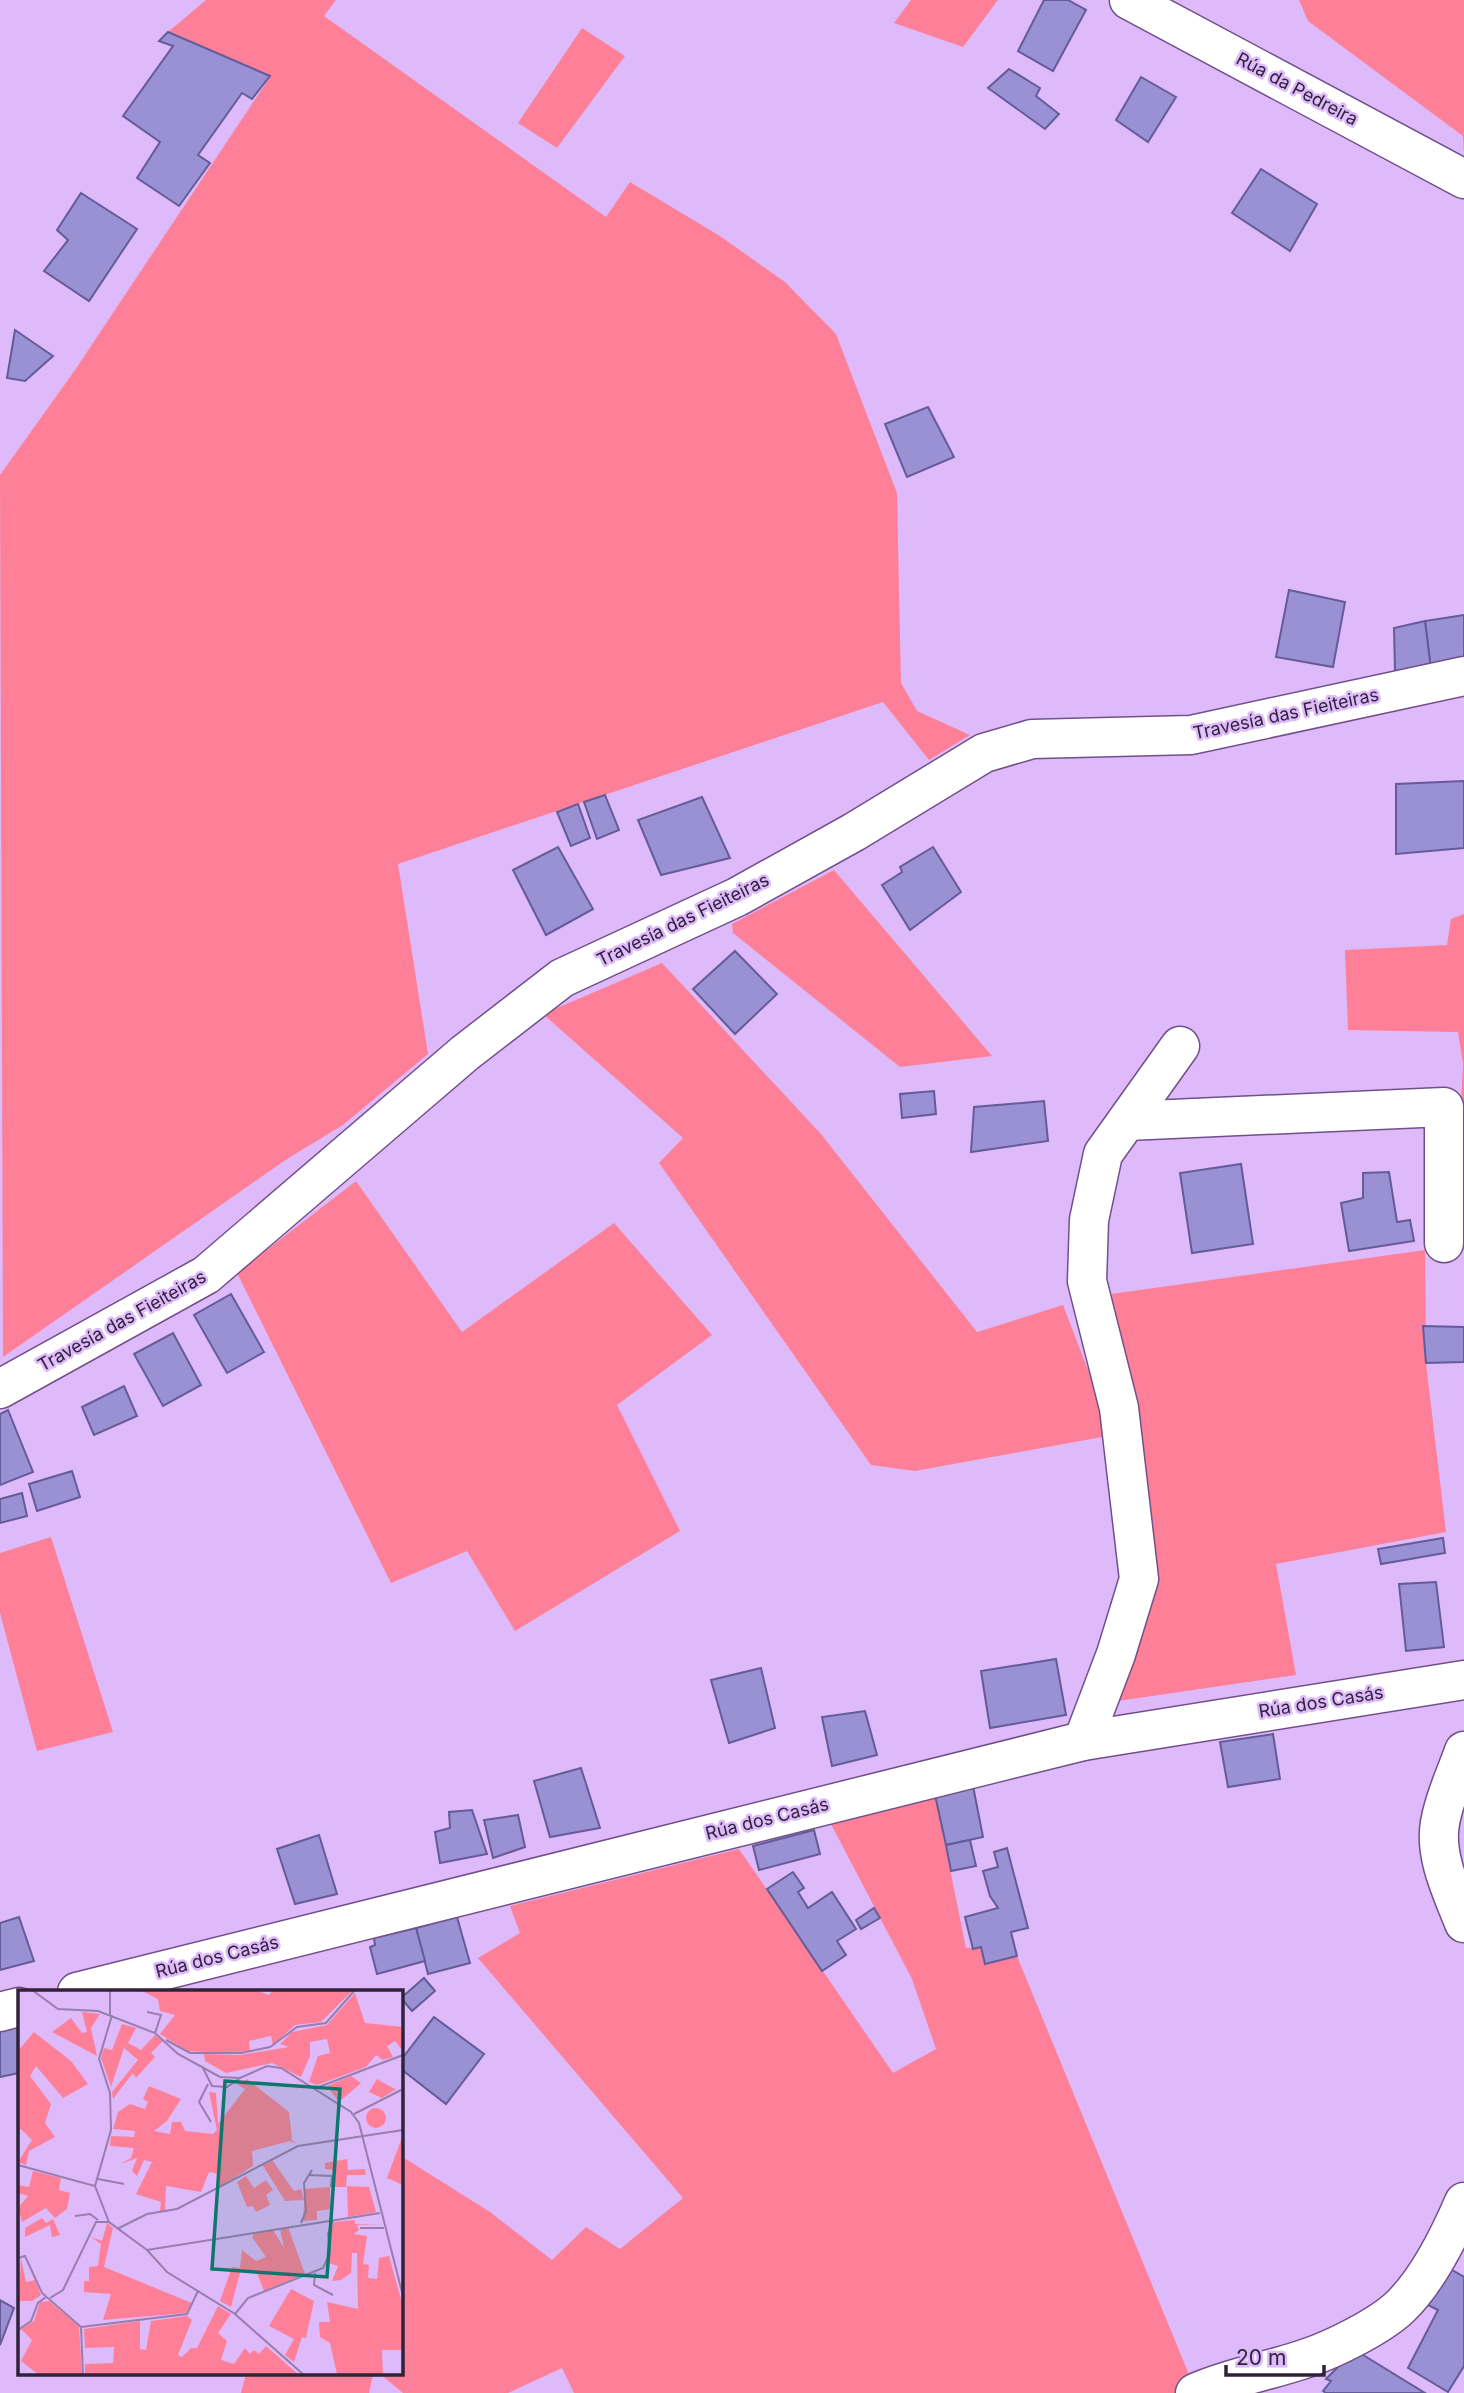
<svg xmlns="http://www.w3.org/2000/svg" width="1464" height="2393" font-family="Inter,sans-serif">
<rect width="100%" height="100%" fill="#debafb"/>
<g fill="#fd8098">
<polygon points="206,0 336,0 324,16 606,217 630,182 720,236 785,282 836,334 897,493 901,683 917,711 970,735 929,760 883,702 398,864 428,1054 343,1125 287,1159 3,1357 0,475 75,370 270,77 168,32"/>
<polygon points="911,0 998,0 963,47 894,23"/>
<polygon points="1299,0 1464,0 1464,154 1463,136 1308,21"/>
<polygon points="582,28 625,56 557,148 518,123"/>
<polygon points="834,870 992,1056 900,1067 733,933 732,924"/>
<polygon points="1464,914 1464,1248 1461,1248 1458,1168 1463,1064 1458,1032 1348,1030 1345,950 1447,945 1451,919"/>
<polygon points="662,963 821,1134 977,1332 1063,1305 1113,1435 915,1471 871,1465 659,1163 683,1138 543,1014"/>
<polygon points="356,1181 462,1332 614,1223 712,1335 617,1405 680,1531 515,1631 467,1551 391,1583 237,1273"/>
<polygon points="1425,1250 1426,1363 1446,1532 1276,1564 1296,1675 1118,1701 1150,1576 1111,1294"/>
<polygon points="51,1537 113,1732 37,1751 0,1613 0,1553"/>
<polygon points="935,1795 966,1948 981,1947 985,1964 1017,1956 1192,2382 1175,2393 574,2393 562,2368 508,2393 403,2393 380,2374 401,2374 401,2156 490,2212 552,2260 586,2227 620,2249 683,2198 478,1958 520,1933 510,1906 739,1849 893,2073 936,2049 912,1979 831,1824"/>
<polygon points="246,2374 373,2374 369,2393 241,2393"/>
</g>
<g fill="#9991d3" stroke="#645b98" stroke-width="2">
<polygon points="1044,0 1068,0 1086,10 1053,71 1018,51"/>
<polygon points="168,32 270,76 252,99 242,93 198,155 210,163 179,206 137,178 160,142 123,116 173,46 159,41"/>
<polygon points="1009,69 1040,88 1036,96 1059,114 1045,129 988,88"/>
<polygon points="1141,77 1176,97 1148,142 1116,120"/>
<polygon points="1261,169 1317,204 1290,251 1232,213"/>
<polygon points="81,193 137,229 89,301 44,271 68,240 57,230"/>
<polygon points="15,330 53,356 25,381 7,378"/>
<polygon points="928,407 954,457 907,477 885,424"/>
<polygon points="1289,590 1345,602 1333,667 1276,657"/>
<polygon points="1464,615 1464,661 1431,670 1425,621"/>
<polygon points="1425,621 1431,670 1395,671 1394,628"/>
<polygon points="1464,781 1464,848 1396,854 1396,784"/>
<polygon points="605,795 619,830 597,839 584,802"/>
<polygon points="702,797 730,858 661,875 638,820"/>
<polygon points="578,804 590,838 571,846 557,812"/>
<polygon points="558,847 593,909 546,935 513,870"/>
<polygon points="933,847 961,892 910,930 882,885 902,872 900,867"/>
<polygon points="735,951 777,994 735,1034 693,989"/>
<polygon points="934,1091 936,1114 902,1118 900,1094"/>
<polygon points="1044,1101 1048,1141 971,1152 974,1107"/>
<polygon points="1241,1164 1253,1244 1192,1253 1180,1173"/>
<polygon points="1389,1172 1397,1222 1410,1220 1414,1241 1349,1251 1341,1203 1363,1198 1363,1173"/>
<polygon points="231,1294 264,1352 227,1373 194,1315"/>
<polygon points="1423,1326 1464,1327 1464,1362 1426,1363"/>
<polygon points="173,1333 201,1385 163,1406 134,1354"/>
<polygon points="124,1386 137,1416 94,1435 82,1407"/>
<polygon points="8,1410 33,1472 0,1485 0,1414"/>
<polygon points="72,1471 80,1497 37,1511 29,1484"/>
<polygon points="22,1493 27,1516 0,1523 0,1499"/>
<polygon points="1443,1538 1445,1553 1381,1564 1378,1549"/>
<polygon points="1436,1582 1444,1647 1406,1651 1399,1584"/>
<polygon points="1056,1659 1066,1715 990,1728 981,1671"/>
<polygon points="761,1668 775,1728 729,1743 711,1680"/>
<polygon points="865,1711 877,1755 832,1766 822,1717"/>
<polygon points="1273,1734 1280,1779 1228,1787 1220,1742"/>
<polygon points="581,1768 600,1828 550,1837 534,1781"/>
<polygon points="973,1786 983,1837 946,1845 935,1795"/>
<polygon points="472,1810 487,1854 440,1863 435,1832 450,1828 449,1812"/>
<polygon points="518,1815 525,1847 493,1858 484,1820"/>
<polygon points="814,1830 820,1854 759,1870 753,1846"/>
<polygon points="319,1835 337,1894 295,1904 277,1849"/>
<polygon points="970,1840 976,1866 951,1871 946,1845"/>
<polygon points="1007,1848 1028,1928 1011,1932 1017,1956 985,1964 981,1947 973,1949 965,1917 998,1908 990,1896 983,1871 998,1867 994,1852"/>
<polygon points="793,1872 804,1888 798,1892 808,1908 832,1892 856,1929 837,1941 846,1955 822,1971 767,1889"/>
<polygon points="874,1908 880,1918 861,1929 856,1920"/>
<polygon points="19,1917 34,1961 0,1970 0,1923"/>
<polygon points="457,1917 470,1963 428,1974 416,1928"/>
<polygon points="416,1928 425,1961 377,1974 370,1947 375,1945 374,1938"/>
<polygon points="424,1978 435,1991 412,2011 401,1998"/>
<polygon points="434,2017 484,2054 446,2104 401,2069 401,2060"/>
<polygon points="19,2025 19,2073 0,2077 0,2029"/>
<polygon points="1447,2267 1464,2277 1464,2366 1448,2392 1408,2368 1438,2310 1424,2303"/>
<polygon points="0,2300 14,2308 0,2345"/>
<polygon points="1355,2350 1425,2393 1326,2393 1323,2391 1331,2381 1326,2379"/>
</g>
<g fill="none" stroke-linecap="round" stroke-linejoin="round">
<g stroke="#71508a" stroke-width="41">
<g id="minor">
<polyline points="1129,0 1464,179"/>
<polyline points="1127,1121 1444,1107 1444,1243"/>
<polyline points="0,1389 206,1275 465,1053 562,978 737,897 854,832 984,753 1032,739 1191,735 1464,676"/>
<polyline points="1083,1741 1116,1654 1139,1579 1119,1408 1087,1281 1089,1220 1103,1154 1180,1046"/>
<path d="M 1464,1751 C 1456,1774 1444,1798 1440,1823 C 1434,1856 1452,1892 1464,1923"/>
<polyline points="77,1992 1083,1741 1464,1680"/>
<polyline points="0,2012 19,2007"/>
<path d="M 1195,2393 C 1231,2377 1270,2371 1307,2358 C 1334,2349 1380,2326 1400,2307 C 1428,2280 1449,2237 1464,2202"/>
</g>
</g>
<use href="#minor" stroke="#fff" stroke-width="38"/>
</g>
<g text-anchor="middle" stroke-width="5" stroke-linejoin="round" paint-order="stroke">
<g font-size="18" fill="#30223b" stroke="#debafb">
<text transform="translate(1297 89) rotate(28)" y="6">Rúa da Pedreira</text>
<text transform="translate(1286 714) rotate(-12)" y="6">Travesía das Fieiteiras</text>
<text transform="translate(683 920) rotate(-26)" y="6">Travesía das Fieiteiras</text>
<text transform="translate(122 1321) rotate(-29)" y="6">Travesía das Fieiteiras</text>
<text transform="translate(1321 1702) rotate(-9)" y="6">Rúa dos Casás</text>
<text transform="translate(767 1819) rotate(-14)" y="6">Rúa dos Casás</text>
<text transform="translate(217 1957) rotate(-14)" y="6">Rúa dos Casás</text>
</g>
</g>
<g transform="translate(18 1990)">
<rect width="385" height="385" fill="#debafb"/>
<path d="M 122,0 L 237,0 L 251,5 L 255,0 L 334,1 L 303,32 L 277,35 L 255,55 L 253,46 L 231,51 L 232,61 L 209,63 L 169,61 L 142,44 L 157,25 L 142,21 L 140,9 ZM 337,3 L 347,33 L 385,37 L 385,61 L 377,51 L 369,56 L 375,67 L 365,70 L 358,65 L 348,77 L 299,95 L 291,92 L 300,66 L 312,63 L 309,49 L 292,52 L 292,66 L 283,87 L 254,73 L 208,83 L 187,71 L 186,64 L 222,65 L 271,57 L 262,54 L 274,42 L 309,35 ZM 64,22 L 82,24 L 73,38 L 79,66 L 34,42 L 53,28 L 64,43 L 69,42 ZM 104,34 L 118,38 L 110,53 L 123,60 L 137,45 L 145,51 L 133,63 L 137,67 L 118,88 L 115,83 L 95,109 L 94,102 L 120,70 L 106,58 L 93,97 L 83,68 L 86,58 L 94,60 ZM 16,42 L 53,71 L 70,94 L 45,108 L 18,76 L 12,86 L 33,114 L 27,133 L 37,147 L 11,161 L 8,175 L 0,172 L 14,150 L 3,139 L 0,142 L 0,61 ZM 333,86 L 343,93 L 321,112 L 309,96 ZM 229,89 L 271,122 L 274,150 L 279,154 L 272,151 L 234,161 L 235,176 L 200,198 L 201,184 L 191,182 L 183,202 L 148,196 L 147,221 L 142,221 L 143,212 L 118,204 L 134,172 L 126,170 L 119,186 L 114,181 L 119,168 L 102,174 L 113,168 L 116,158 L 92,156 L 93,146 L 116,147 L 117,141 L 95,139 L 100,122 L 112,114 L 127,119 L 130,112 L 125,109 L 131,96 L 163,109 L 149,131 L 136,141 L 152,144 L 154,132 L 163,132 L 167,141 L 195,144 L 199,140 L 191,102 L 198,103 L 200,134 L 227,99 L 220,95 ZM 359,89 L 373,97 L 378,99 L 364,108 L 351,102 ZM348 128a10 10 0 1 1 20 0a10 10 0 1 1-20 0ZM 385,145 L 385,195 L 369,188 ZM 329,169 L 330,180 L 347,179 L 348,185 L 329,185 L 328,197 L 315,197 L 316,180 L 307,179 L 307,173 ZM 254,170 L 276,201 L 283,199 L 286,210 L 267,211 L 244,174 ZM 15,181 L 43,188 L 41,200 L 52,203 L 49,219 L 37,228 L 28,218 L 4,232 L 0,218 L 10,206 L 0,203 L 0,195 L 11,197 ZM 228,186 L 236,198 L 248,190 L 255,200 L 248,205 L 252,215 L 238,222 L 235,216 L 229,217 L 219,192 ZM 329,196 L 351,197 L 358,222 L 330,227 ZM 312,197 L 312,219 L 299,221 L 299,230 L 285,231 L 287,199 ZM 24,228 L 28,233 L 35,229 L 42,245 L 34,247 L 32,235 L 7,247 L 7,238 ZM 337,230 L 337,234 L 363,235 L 339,235 L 341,240 L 336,244 L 349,246 L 345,274 L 351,275 L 350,288 L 359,289 L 361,268 L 371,266 L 385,316 L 385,360 L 364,360 L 365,385 L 319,384 L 312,353 L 302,347 L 301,332 L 312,332 L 309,312 L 340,319 L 339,263 L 334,263 L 333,283 L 323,290 L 314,291 L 320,276 L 311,273 L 311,244 L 316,232 ZM 89,233 L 95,238 L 86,277 L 174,313 L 168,323 L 85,330 L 93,304 L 66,302 L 66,291 L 71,291 L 71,277 L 80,276 L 83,254 L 73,247 L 84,251 ZM 270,237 L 287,284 L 246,301 L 238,280 L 228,283 L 223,279 L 213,317 L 202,311 L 214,277 L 222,278 L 224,260 L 238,271 L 248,267 L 234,247 L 237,243 L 255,240 L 266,258 L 262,239 ZM 3,268 L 8,292 L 17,290 L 23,305 L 14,311 L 1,311 ZM 273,299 L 296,311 L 288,348 L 284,347 L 276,372 L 267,365 L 276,349 L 251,336 ZM 31,311 L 61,336 L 64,385 L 21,385 L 3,371 L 14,350 L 3,339 L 16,331 L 22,312 ZM 200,316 L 213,324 L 200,343 L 209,351 L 203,370 L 216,374 L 227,358 L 232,364 L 236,360 L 241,364 L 248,356 L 281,385 L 67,385 L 67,374 L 95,373 L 96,357 L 67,358 L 66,339 L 122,331 L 122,359 L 128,360 L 133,331 L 169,326 L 174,330 L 160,365 L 164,367 L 173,358 L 179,358 Z" fill="#fd8098"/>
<path fill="none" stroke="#987dae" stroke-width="2" d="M 14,0 L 40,19 L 80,21 L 137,43 L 160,64 L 202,87 L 222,88 L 249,76 L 263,78 L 333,122 L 341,133 L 385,306M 129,22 L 143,25 L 137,43M 92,25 L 92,0M 148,50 L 172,63 L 223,63 L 252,57 L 279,37 L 308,33 L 337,0M 184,76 L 194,96 L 209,97 L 222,88M 190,94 L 181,112 L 193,132M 298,98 L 385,65M 336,124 L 385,99M 0,175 L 77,196 L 91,232 L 129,260 L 362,223M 290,185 L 314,186 L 313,197M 80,189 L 106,194M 77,196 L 93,140 L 92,103 L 81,69 L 94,25M 57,226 L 72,224 L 80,230M 283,233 L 288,221 L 286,193 L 294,180M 342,238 L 366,238M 99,239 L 129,224 L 159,219 L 280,156 L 385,140M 129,260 L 149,282 L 217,324 L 286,385M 0,268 L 7,266 L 24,303 L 63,337 L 65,385M 297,283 L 296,295 L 315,305M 32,308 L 45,300 L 78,232 L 91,232M 217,324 L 230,308 L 305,278 L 312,263 L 310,244 L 315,231M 63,337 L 169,324 L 180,301M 0,340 L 13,331 L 20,313 L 28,307"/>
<path fill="#0f766e" fill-opacity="0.15" stroke="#0f766e" stroke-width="3.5" d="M 207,91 L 322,99 L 309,287 L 194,279 Z"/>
<rect width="385" height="385" fill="none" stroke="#30223b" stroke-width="3.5"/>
</g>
<path d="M1226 2365v10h98v-10" fill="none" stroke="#30223b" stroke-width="3.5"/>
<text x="1236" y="2365" font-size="21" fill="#30223b" stroke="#debafb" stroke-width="5" paint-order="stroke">20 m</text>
</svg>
